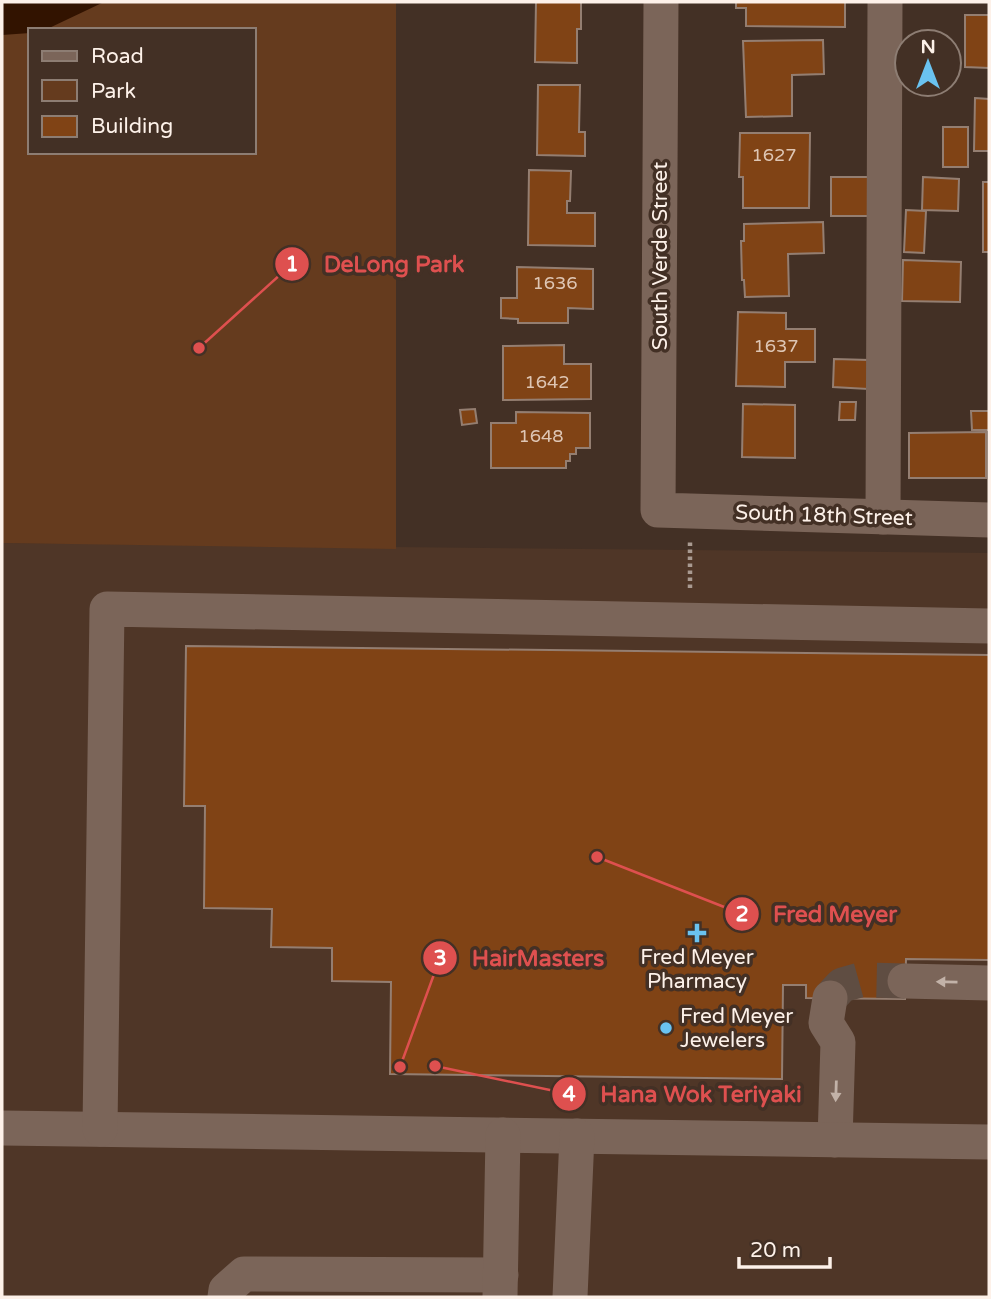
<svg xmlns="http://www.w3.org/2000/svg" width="991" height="1299" font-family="'Varela Round',sans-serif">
<rect width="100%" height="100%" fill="#433025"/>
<polygon fill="#4f3627" points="2,543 989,553 989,1297 2,1297"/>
<path fill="#653b1e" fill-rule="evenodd" d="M 2,2 L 396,2 L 396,549 L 2,543 ZM 30,30 L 254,30 L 254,152 L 30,152 Z"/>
<polygon fill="#321300" points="2,2 104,2 45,30 30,30 30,33 2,35"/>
<g fill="#804315" stroke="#947e71" stroke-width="2">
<polygon points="536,2 581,2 581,29 577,29 577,63 535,62"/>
<polygon points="736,2 845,2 845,27 746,26 746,8 736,8"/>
<polygon points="965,15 989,15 989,68 965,67"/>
<polygon points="823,40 824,74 792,75 792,116 746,117 743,41"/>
<polygon points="538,85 580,85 579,132 585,132 585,156 537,155"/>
<polygon points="975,98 989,99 989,151 974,151"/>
<rect x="943" y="127" width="25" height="40"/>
<polygon points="740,133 810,133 809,208 743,208 743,177 739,177"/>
<polygon points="529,170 571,171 570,201 567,201 567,213 595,213 595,246 528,245"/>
<rect x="831" y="177" width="37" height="39"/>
<polygon points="923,177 959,179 958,211 922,210"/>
<rect x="983" y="182" width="6" height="70"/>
<polygon points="906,210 926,211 924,253 904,252"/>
<polygon points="823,222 824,253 788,254 789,296 745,297 744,280 742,280 741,241 744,241 744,224"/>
<polygon points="903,260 961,262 960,302 902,301"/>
<polygon points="517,267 593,269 593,309 568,308 568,323 518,323 518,319 501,318 501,298 517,298"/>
<polygon points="738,312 786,313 786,329 815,329 815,362 785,362 785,387 736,386"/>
<polygon points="564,345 564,364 591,364 591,399 503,400 503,346"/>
<polygon points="834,359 869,360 868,389 833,387"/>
<polygon points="840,402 856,402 855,420 839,420"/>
<polygon points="743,404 795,405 795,458 742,457"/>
<polygon points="475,409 477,423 462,425 460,410"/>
<polygon points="971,411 989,411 989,430 972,430"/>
<polygon points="516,412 590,413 590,448 576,448 576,454 570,454 570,461 566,461 566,468 491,468 491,423 516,423"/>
<polygon points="986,432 986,478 909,478 909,433"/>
<polygon points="186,646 989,655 989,960 906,959 905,999 806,998 806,985 783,985 782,1079 390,1074 391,982 332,981 332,948 271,947 272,909 204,908 205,806 184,806"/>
</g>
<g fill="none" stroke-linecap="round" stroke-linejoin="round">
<polyline stroke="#5f4d42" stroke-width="35" stroke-dasharray="35 18" stroke-linecap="butt" points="830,998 842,985 860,980 905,981"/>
<polyline stroke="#a99a91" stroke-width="4.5" stroke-dasharray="3.5 3.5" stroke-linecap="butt" points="690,588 690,541"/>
<g stroke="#7b6559" stroke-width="35">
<polyline points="661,2 658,510 989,520"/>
<polyline points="883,517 885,2"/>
<polyline points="905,981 989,983"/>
<polyline points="830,998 826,1023 838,1042 835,1140"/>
<polyline points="2,1128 989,1142"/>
<polyline points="100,1129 107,609 989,626"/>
<polyline points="225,1297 226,1290 244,1274 501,1275"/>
<polyline points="500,1297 503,1135"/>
<polyline points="570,1297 577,1136"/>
</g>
</g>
<defs><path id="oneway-solid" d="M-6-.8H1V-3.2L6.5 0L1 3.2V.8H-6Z" transform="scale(1.75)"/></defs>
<g fill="#c2b2a8">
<use href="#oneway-solid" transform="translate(947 982) rotate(-179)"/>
<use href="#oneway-solid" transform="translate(836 1091) rotate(92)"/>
</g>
<g fill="#6ac3f1" stroke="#433025" stroke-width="2.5">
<path d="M693.5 922.5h7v7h7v7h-7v7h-7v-7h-7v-7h7z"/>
<circle cx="666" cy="1028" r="7"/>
</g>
<g text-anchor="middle" stroke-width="7" stroke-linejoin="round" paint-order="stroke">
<g font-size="18" fill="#dec6b4">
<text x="774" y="161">1627</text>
<text x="555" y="289">1636</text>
<text x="776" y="352">1637</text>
<text x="547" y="388">1642</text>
<text x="541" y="442">1648</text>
</g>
<g font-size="21" fill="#fdf1e9" stroke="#433025">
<text transform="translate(660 256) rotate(-90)" y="7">South Verde Street</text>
<text transform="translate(824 515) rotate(2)" y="7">South 18th Street</text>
</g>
<g font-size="21" fill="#fdf1e9" stroke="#433025">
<text x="697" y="964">Fred Meyer<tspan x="697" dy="24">Pharmacy</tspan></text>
<text x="680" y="1023" text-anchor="start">Fred Meyer<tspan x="680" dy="24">Jewelers</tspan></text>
</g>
</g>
<path fill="none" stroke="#de504f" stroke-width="2.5" d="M199 348L292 264M597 857L742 914M400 1067L440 958M435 1066L569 1094"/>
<g fill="#de504f" stroke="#433025" stroke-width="2.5">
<circle cx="199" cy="348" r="7"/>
<circle cx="597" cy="857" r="7"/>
<circle cx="400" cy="1067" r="7"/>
<circle cx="435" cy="1066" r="7"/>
<circle cx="292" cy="264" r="18"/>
<circle cx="742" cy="914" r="18"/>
<circle cx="440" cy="958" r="18"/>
<circle cx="569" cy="1094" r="18"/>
</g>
<g font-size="21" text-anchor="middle" font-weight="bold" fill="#fff">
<text x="292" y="271">1</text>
<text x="742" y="921">2</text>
<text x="440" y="965">3</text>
<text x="569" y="1101">4</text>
</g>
<g font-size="23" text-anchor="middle" font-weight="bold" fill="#de504f" stroke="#433025" stroke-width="7" stroke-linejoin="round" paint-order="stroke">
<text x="394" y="272">DeLong Park</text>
<text x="835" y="922">Fred Meyer</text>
<text x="538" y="966">HairMasters</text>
<text x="701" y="1102">Hana Wok Teriyaki</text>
</g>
<rect width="991" height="1299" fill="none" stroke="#fdf1e9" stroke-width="7"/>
<rect x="28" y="28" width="228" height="126" fill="#433025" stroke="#8d7d73" stroke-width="2"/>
<rect x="42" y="51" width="35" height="10" fill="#7b6559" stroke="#8d7d73" stroke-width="2"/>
<text x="91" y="63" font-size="21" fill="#fdf1e9">Road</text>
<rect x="42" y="80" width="35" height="21" fill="#653b1e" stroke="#8d7d73" stroke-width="2"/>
<text x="91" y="98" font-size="21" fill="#fdf1e9">Park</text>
<rect x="42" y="116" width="35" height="21" fill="#804315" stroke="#8d7d73" stroke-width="2"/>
<text x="91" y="133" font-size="21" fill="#fdf1e9">Building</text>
<g transform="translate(928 63)"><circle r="33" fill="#433025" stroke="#8d7d73" stroke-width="2"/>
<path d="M0-5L12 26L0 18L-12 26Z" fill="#6ac3f1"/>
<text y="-10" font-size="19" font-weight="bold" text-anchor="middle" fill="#fdf1e9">N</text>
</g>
<path d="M739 1257v10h91v-10" fill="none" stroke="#fdf1e9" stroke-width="3.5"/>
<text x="750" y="1257" font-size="21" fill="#fdf1e9" stroke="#433025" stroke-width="5" paint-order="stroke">20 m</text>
</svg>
